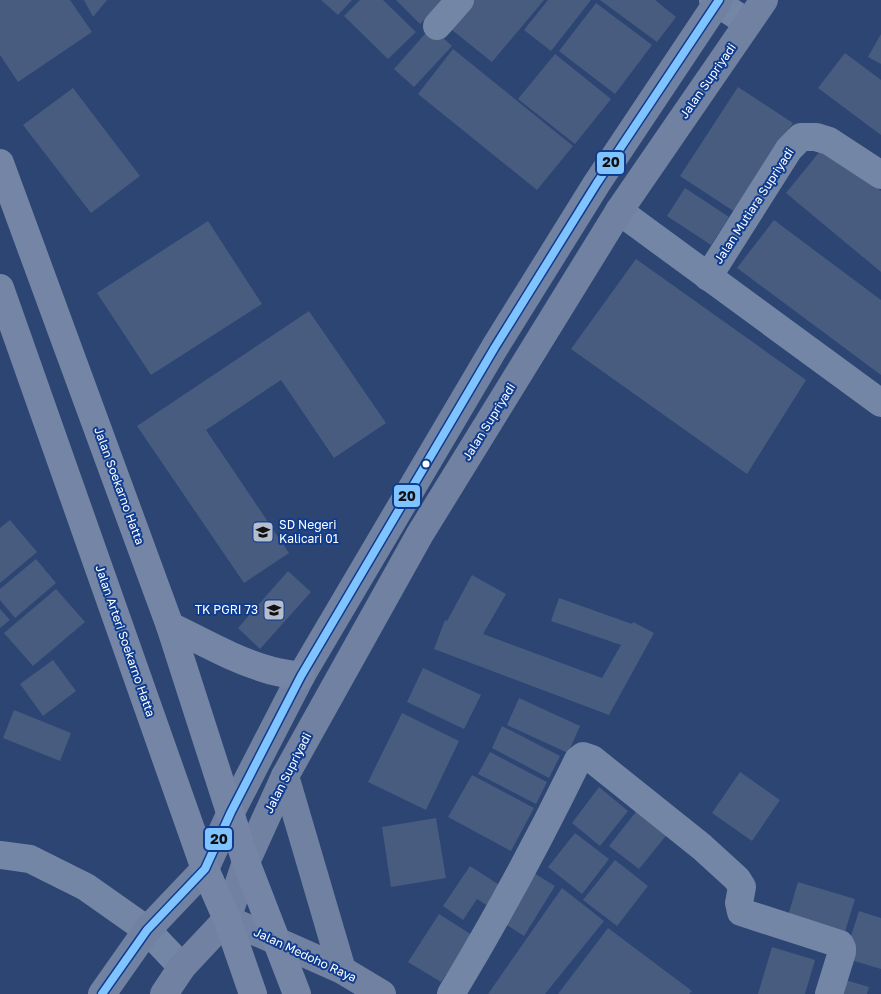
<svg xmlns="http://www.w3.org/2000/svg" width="881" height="994" font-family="'Golos Text',sans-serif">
<rect width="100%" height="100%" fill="#2d4572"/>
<g fill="#485c80">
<polygon points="0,0 70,0 92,32 18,82 0,55"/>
<polygon points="84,0 107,0 93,17"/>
<polygon points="321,0 352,0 338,15"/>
<polygon points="360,0 383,0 416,32 388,59 344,16"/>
<polygon points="396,0 443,0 420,24"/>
<polygon points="469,0 544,0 492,62 447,26"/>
<polygon points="548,0 591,0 551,51 524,30"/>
<polygon points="600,0 655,0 676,17 657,42"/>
<polygon points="596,3 652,45 615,94 559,51"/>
<polygon points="431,27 452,46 414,87 394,69"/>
<polygon points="881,34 881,64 868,57"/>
<polygon points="453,49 573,146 537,190 418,94"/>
<polygon points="845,53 881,80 881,135 818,88"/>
<polygon points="555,54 611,99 575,144 518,99"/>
<polygon points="738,87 793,123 735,212 680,176"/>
<polygon points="73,88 140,176 91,213 23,125"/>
<polygon points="825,145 881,191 881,272 786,193"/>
<polygon points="685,188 729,217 711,245 667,216"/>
<polygon points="774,220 881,300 881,375 737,268"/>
<polygon points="208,221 262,304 151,375 97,293"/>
<polygon points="636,259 806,380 747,474 571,349"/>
<polygon points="309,311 386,423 334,458 281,380 206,430 289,553 244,583 137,426"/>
<polygon points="10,520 37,552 0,583 0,528"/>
<polygon points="36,559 56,583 15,618 0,600 0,589"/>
<polygon points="288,571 311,592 260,649 238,628"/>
<polygon points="472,575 506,594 483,634 602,678 621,645 551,621 559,598 632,624 633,622 654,633 609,715 434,649 445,620 447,621"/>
<polygon points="56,589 85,622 33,666 4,633"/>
<polygon points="0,609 10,620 0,628"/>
<polygon points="53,660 76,691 43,716 20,684"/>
<polygon points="423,668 481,695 464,729 407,702"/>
<polygon points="519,698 580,726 568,753 507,725"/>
<polygon points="14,710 71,733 60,761 3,738"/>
<polygon points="402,713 459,741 426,810 368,782"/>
<polygon points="502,726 560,756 549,778 492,748"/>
<polygon points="490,752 547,782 536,804 478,774"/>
<polygon points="740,772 780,800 752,841 712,813"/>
<polygon points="472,775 534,808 511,851 448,817"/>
<polygon points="599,787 628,811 600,846 572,823"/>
<polygon points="639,808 669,832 639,869 609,846"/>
<polygon points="436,818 446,878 391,887 382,827"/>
<polygon points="575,833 609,859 582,894 548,867"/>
<polygon points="615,860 648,886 617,926 583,900"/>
<polygon points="470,866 504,888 491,908 477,899 463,920 443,906"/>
<polygon points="529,870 555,886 524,936 499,920"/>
<polygon points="798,882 855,899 844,935 787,919"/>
<polygon points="562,888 604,921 545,994 488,994"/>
<polygon points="859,911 881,918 881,969 844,958"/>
<polygon points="439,914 472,935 441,982 408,962"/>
<polygon points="608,928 692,991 689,994 558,994"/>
<polygon points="772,947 815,960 805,994 758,994"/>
<polygon points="842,979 869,987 867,994 838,994"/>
</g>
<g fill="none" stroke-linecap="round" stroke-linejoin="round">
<g stroke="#7486a6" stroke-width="28">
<polyline points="713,0 748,23"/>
<polyline points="437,26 460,0"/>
<polyline points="619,211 881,403"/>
<polyline points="708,277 789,149 801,137 816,137 829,141 881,175"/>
<polyline points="0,855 30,859 86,887 147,930 182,967"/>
<path d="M 451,994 C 497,918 539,840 578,760 L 583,756 L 592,759 L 702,847 L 737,879 L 742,887 L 739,903 L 741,912 L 840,944 L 842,948 L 842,952 L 829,994"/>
</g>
<g stroke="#7081a2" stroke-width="28">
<polyline points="285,776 342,970"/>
<polyline points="227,919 342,970 382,994"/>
<polyline points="102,994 147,930 205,869 231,812 301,676 495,347 597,183 719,0"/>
<polyline points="164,994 182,967 227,919 246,862 285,776 420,534 619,211 764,0"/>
</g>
<g stroke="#7485a5" stroke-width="28">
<polyline points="0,163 170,626 246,862 297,994"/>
<polyline points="0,288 205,869 227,919 253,994"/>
<path d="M 170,626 C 202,641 232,659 266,669 C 277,673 289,674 301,676"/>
</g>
<g stroke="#103c8f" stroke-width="11">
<polyline id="bus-1" points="102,994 147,930 205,869 231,812 301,676 495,347 597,183 719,0"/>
</g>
<use href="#bus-1" stroke="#80c4ff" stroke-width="8"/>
</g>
<defs>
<g id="school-square" transform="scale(1.125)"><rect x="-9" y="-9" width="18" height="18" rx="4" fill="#b6bece" stroke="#103c8f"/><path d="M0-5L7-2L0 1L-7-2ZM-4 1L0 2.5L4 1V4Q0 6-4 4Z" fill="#111"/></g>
</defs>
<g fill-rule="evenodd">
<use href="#school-square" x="263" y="532"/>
<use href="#school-square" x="274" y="610"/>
</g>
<circle fill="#fff" stroke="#103c8f" stroke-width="2" cx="426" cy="464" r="4.5"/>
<g text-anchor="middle" stroke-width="4" stroke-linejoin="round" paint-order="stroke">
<g font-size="12" fill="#fff" stroke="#103c8f">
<text transform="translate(708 81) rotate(-55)" y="4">Jalan Supriyadi</text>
<text transform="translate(754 206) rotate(-57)" y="4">Jalan Mutiara Supriyadi</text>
<text transform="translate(489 422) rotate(-58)" y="4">Jalan Supriyadi</text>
<text transform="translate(119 486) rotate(70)" y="4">Jalan Soekarno Hatta</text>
<text transform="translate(125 641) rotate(71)" y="4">Jalan Arteri Soekarno Hatta</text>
<text transform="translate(288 773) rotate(-63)" y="4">Jalan Supriyadi</text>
<text transform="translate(305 955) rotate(25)" y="4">Jalan Medoho Raya</text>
</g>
<g font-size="12" fill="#fff" stroke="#103c8f" text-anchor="start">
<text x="279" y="529">SD Negeri<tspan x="279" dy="14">Kalicari 01</tspan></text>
<text x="258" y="614" text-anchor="end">TK PGRI 73</text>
</g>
</g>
<g stroke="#103c8f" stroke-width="2">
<rect x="596" y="151" width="29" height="24" rx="5" fill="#80c4ff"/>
<rect x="393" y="484" width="28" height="24" rx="5" fill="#80c4ff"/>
<rect x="204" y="827" width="29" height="24" rx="5" fill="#80c4ff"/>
</g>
<g font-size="14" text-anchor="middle" font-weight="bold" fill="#111">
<text x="611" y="167">20</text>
<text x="407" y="501">20</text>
<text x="219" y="844">20</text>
</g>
</svg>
